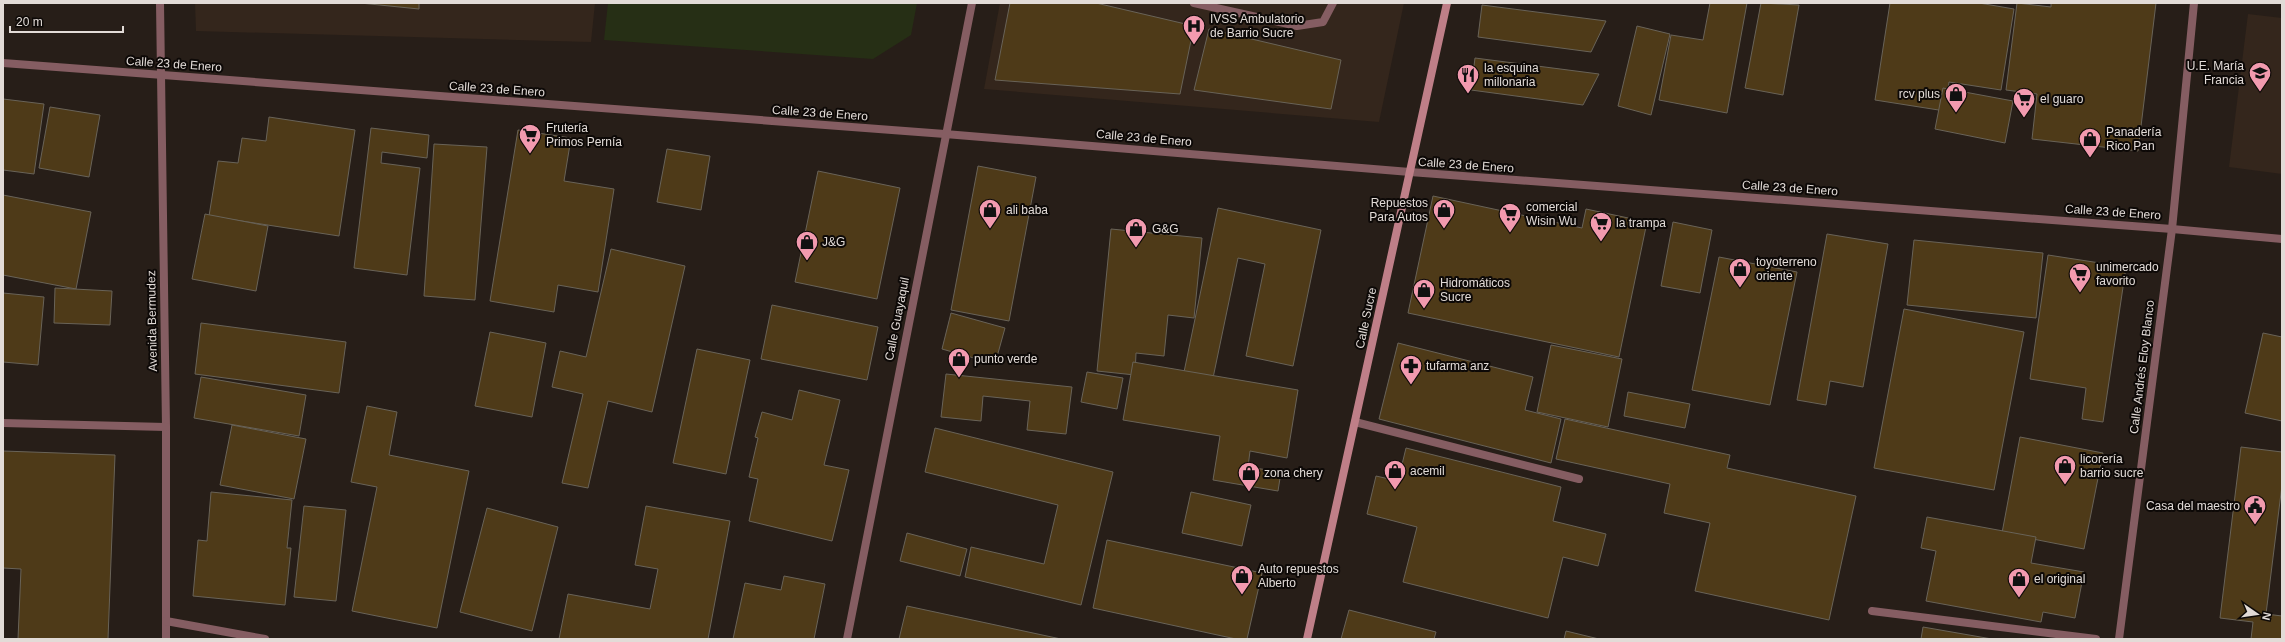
<svg xmlns="http://www.w3.org/2000/svg" width="2285" height="642" font-family="Arial,sans-serif">
<rect width="100%" height="100%" fill="#271e18"/>
<g fill="#34261c">
<polygon points="195,3 595,3 591,42 196,31"/>
<polygon points="1000,3 1404,3 1379,122 984,89"/>
<polygon points="2248,14 2282,18 2282,174 2229,167"/>
</g>
<polygon fill="#262f15" points="608,3 917,3 911,35 873,59 604,40"/>
<g fill="#4e3a18" stroke="#696358">
<polygon points="360,3 419,3 419,9"/>
<polygon points="1010,3 1096,3 1194,26 1180,94 995,80"/>
<polygon points="1710,3 1747,3 1727,113 1659,100 1671,35 1703,40"/>
<polygon points="1761,3 1799,5 1783,95 1745,88"/>
<polygon points="1890,3 1979,3 2014,9 2001,90 1949,82 1945,111 1875,100"/>
<polygon points="2017,3 2051,7 2051,3 2156,3 2138,151 2032,139 2037,94 2006,90"/>
<polygon points="1482,5 1606,21 1591,52 1478,37"/>
<polygon points="1637,26 1670,34 1651,115 1618,106"/>
<polygon points="1209,29 1341,60 1331,109 1194,90"/>
<polygon points="1475,58 1599,74 1583,105 1471,90"/>
<polygon points="1943,88 2013,101 2005,143 1935,129"/>
<polygon points="3,99 44,104 34,174 3,170"/>
<polygon points="50,107 100,115 89,177 39,168"/>
<polygon points="269,117 355,130 339,236 209,216 218,161 238,163 242,138 266,141"/>
<polygon points="371,128 429,135 427,158 382,152 381,163 420,168 407,275 354,268"/>
<polygon points="518,130 571,138 564,181 614,189 598,292 558,285 554,312 490,301"/>
<polygon points="434,144 487,147 475,300 424,296"/>
<polygon points="667,149 710,156 701,210 657,202"/>
<polygon points="978,166 1036,177 1009,321 951,310"/>
<polygon points="818,171 900,188 877,299 795,282"/>
<polygon points="3,195 91,212 76,289 3,275"/>
<polygon points="1433,196 1582,228 1586,209 1647,222 1619,357 1408,313"/>
<polygon points="1218,208 1321,230 1293,366 1246,356 1265,264 1238,258 1213,378 1184,372"/>
<polygon points="205,214 268,226 256,291 192,279"/>
<polygon points="1673,222 1712,230 1700,293 1661,286"/>
<polygon points="1111,229 1202,238 1194,318 1168,315 1164,356 1136,353 1135,375 1097,371"/>
<polygon points="1827,234 1888,244 1863,387 1830,381 1826,405 1797,400"/>
<polygon points="1914,240 2043,253 2036,318 1907,305"/>
<polygon points="611,249 685,266 652,412 608,401 588,488 562,483 583,394 552,387 560,351 586,357"/>
<polygon points="2048,255 2126,267 2103,422 2082,419 2086,388 2030,379"/>
<polygon points="1719,257 1797,272 1770,405 1692,390"/>
<polygon points="55,288 112,291 110,325 54,323"/>
<polygon points="3,293 44,297 38,365 3,362"/>
<polygon points="772,305 878,327 867,380 761,359"/>
<polygon points="1904,309 2024,332 1994,490 1874,468"/>
<polygon points="951,313 1005,328 995,364 942,349"/>
<polygon points="201,323 346,342 339,393 195,374"/>
<polygon points="490,332 546,343 532,417 475,406"/>
<polygon points="2263,333 2282,337 2282,421 2245,413"/>
<polygon points="1398,343 1533,377 1525,410 1561,419 1551,463 1379,419"/>
<polygon points="1551,345 1622,359 1608,427 1537,412"/>
<polygon points="697,349 750,360 726,474 673,463"/>
<polygon points="1133,362 1298,390 1287,458 1250,451 1248,467 1281,472 1278,491 1213,480 1220,436 1123,420"/>
<polygon points="1087,372 1123,378 1117,409 1081,402"/>
<polygon points="946,374 1072,387 1066,434 1027,430 1030,401 983,396 981,421 941,417"/>
<polygon points="201,377 306,395 299,436 194,418"/>
<polygon points="799,390 840,400 824,465 849,470 832,541 749,521 758,479 749,477 758,438 755,437 762,412 792,420"/>
<polygon points="1628,392 1690,404 1685,428 1624,416"/>
<polygon points="367,406 397,412 389,455 469,471 437,628 352,611 377,487 351,482"/>
<polygon points="1565,419 1730,455 1727,468 1856,496 1829,620 1695,591 1710,523 1664,513 1670,484 1556,459"/>
<polygon points="232,425 306,439 294,499 220,485"/>
<polygon points="935,428 1113,472 1081,605 965,577 971,547 1044,564 1058,505 925,472"/>
<polygon points="2020,437 2103,453 2084,549 2002,533"/>
<polygon points="2241,447 2282,452 2282,485 2266,614 2282,616 2282,639 2251,639 2253,622 2220,618"/>
<polygon points="1406,448 1561,487 1553,521 1606,534 1598,566 1563,557 1548,618 1403,582 1417,527 1367,514 1376,476 1398,481"/>
<polygon points="3,451 115,455 108,639 18,639 21,569 3,568"/>
<polygon points="211,492 292,500 287,548 291,548 285,605 193,596 198,540 207,541"/>
<polygon points="1191,492 1251,505 1242,546 1182,533"/>
<polygon points="304,506 346,510 336,601 294,597"/>
<polygon points="646,506 730,521 708,639 559,639 568,594 650,609 658,569 635,565"/>
<polygon points="487,508 558,527 532,631 460,612"/>
<polygon points="1927,517 2036,537 2031,563 2084,572 2075,618 2043,612 2041,622 1926,601 1936,551 1921,548"/>
<polygon points="907,533 967,549 960,576 900,561"/>
<polygon points="1107,540 1262,573 1247,639 1236,639 1093,608"/>
<polygon points="784,576 825,584 814,639 733,639 745,583 781,590"/>
<polygon points="907,606 1061,639 899,639"/>
<polygon points="1349,610 1436,632 1434,639 1341,639"/>
<polygon points="1923,627 1992,639 1921,639"/>
<polygon points="1566,631 1599,639 1564,639"/>
</g>
<g fill="none" stroke-linecap="round" stroke-linejoin="round">
<g stroke="#855d62" stroke-width="8">
<polyline points="1194,3 1297,26 1323,22 1333,3"/>
<polyline points="1355,422 1579,479"/>
<polyline points="1872,611 2096,639"/>
</g>
<g stroke="#855d62" stroke-width="8">
<polyline points="160,3 166,427 166,639"/>
<polyline points="3,63 945,134 1410,172 2172,229 2282,239"/>
<polyline points="3,423 166,427"/>
<polyline points="166,621 265,639"/>
<polyline points="847,639 972,3"/>
<polyline points="2119,639 2172,229 2194,3"/>
</g>
<polyline stroke="#bf7f88" stroke-width="8" points="1307,639 1447,3"/>
</g>
<defs>
<g id="hospital-pin" transform="scale(1.15)"><path d="M0 17L-7.5 6A9.5 9.5 0 1 1 7.5 6Z" fill="#f29aaf" stroke="#0d0907"/><path d="M-5-5h3v3.5h4V-5h3V5h-3V1.5h-4V5h-3Z" fill="#111"/></g>
<g id="school-pin" transform="scale(1.15)"><path d="M0 17L-7.5 6A9.5 9.5 0 1 1 7.5 6Z" fill="#f29aaf" stroke="#0d0907"/><path d="M0-5L7-2L0 1L-7-2ZM-4 1L0 2.5L4 1V4Q0 6-4 4Z" fill="#111"/></g>
<g id="restaurant-pin" transform="scale(1.15)"><path d="M0 17L-7.5 6A9.5 9.5 0 1 1 7.5 6Z" fill="#f29aaf" stroke="#0d0907"/><path d="M-5-6h1v4h1v-4h1v4h1v-4h1v5L-1.5 .5V6h-2V.5L-5-1ZM5-6V6H3V1.5H1.5Q1.5-4 5-6Z" fill="#111"/></g>
<g id="shop-pin" transform="scale(1.15)"><path d="M0 17L-7.5 6A9.5 9.5 0 1 1 7.5 6Z" fill="#f29aaf" stroke="#0d0907"/><path d="M-5-2.5h2.3a2.7 3.5 0 0 1 5.4 0H5L5.5 6h-11ZM-1.5-2.5h3a1.5 2.3 0 0 0-3 0Z" fill="#111"/></g>
<g id="supermarket-pin" transform="scale(1.15)"><path d="M0 17L-7.5 6A9.5 9.5 0 1 1 7.5 6Z" fill="#f29aaf" stroke="#0d0907"/><path d="M-6-5.5h2.5l.6 2H6L4.5 2H-2.5L-4.4-4H-6ZM-1.5 3.2a1.3 1.3 0 1 0 .1 0ZM3 3.2a1.3 1.3 0 1 0 .1 0Z" fill="#111"/></g>
<g id="pharmacy-pin" transform="scale(1.15)"><path d="M0 17L-7.5 6A9.5 9.5 0 1 1 7.5 6Z" fill="#f29aaf" stroke="#0d0907"/><path d="M-2-6h4v4h4v4h-4v4h-4v-4h-4v-4h4Z" fill="#111"/></g>
<g id="civic-pin" transform="scale(1.15)"><path d="M0 17L-7.5 6A9.5 9.5 0 1 1 7.5 6Z" fill="#f29aaf" stroke="#0d0907"/><path d="M-.6-6.5H3V-4.5H.6V-3L4-1V1h2V6H-6V1h2V-1L-.6-3ZM-1.2 2.5V6h2.4V2.5Z" fill="#111"/></g>
</defs>
<g fill-rule="evenodd">
<use href="#hospital-pin" x="1194" y="26"/>
<use href="#school-pin" x="2260" y="73"/>
<use href="#restaurant-pin" x="1468" y="75"/>
<use href="#shop-pin" x="1956" y="94"/>
<use href="#supermarket-pin" x="2024" y="99"/>
<use href="#supermarket-pin" x="530" y="135"/>
<use href="#shop-pin" x="2090" y="139"/>
<use href="#shop-pin" x="990" y="210"/>
<use href="#shop-pin" x="1444" y="210"/>
<use href="#supermarket-pin" x="1510" y="214"/>
<use href="#supermarket-pin" x="1601" y="223"/>
<use href="#shop-pin" x="1136" y="229"/>
<use href="#shop-pin" x="807" y="242"/>
<use href="#shop-pin" x="1740" y="269"/>
<use href="#supermarket-pin" x="2080" y="274"/>
<use href="#shop-pin" x="1424" y="290"/>
<use href="#shop-pin" x="959" y="359"/>
<use href="#pharmacy-pin" x="1411" y="366"/>
<use href="#shop-pin" x="2065" y="466"/>
<use href="#shop-pin" x="1395" y="471"/>
<use href="#shop-pin" x="1249" y="473"/>
<use href="#civic-pin" x="2255" y="506"/>
<use href="#shop-pin" x="1242" y="576"/>
<use href="#shop-pin" x="2019" y="579"/>
</g>
<g text-anchor="middle" stroke-width="4" stroke-linejoin="round" paint-order="stroke">
<g font-size="12" fill="#e2dbd7" stroke="#0d0907" text-anchor="start">
<text x="1210" y="23">IVSS Ambulatorio<tspan x="1210" dy="14">de Barrio Sucre</tspan></text>
<text x="2244" y="70" text-anchor="end">U.E. María<tspan x="2244" dy="14">Francia</tspan></text>
<text x="1484" y="72">la esquina<tspan x="1484" dy="14">millonaria</tspan></text>
<text x="1940" y="98" text-anchor="end">rcv plus</text>
<text x="2040" y="103">el guaro</text>
<text x="546" y="132">Frutería<tspan x="546" dy="14">Primos Pernía</tspan></text>
<text x="2106" y="136">Panadería<tspan x="2106" dy="14">Rico Pan</tspan></text>
<text x="1428" y="207" text-anchor="end">Repuestos<tspan x="1428" dy="14">Para Autos</tspan></text>
<text x="1526" y="211">comercial<tspan x="1526" dy="14">Wisin Wu</tspan></text>
<text x="1006" y="214">ali baba</text>
<text x="1616" y="227">la trampa</text>
<text x="1152" y="233">G&amp;G</text>
<text x="822" y="246">J&amp;G</text>
<text x="1756" y="266">toyoterreno<tspan x="1756" dy="14">oriente</tspan></text>
<text x="2096" y="271">unimercado<tspan x="2096" dy="14">favorito</tspan></text>
<text x="1440" y="287">Hidromáticos<tspan x="1440" dy="14">Sucre</tspan></text>
<text x="974" y="363">punto verde</text>
<text x="1426" y="370">tufarma anz</text>
<text x="2080" y="463">licorería<tspan x="2080" dy="14">barrio sucre</tspan></text>
<text x="1410" y="475">acemil</text>
<text x="1264" y="477">zona chery</text>
<text x="2240" y="510" text-anchor="end">Casa del maestro</text>
<text x="1258" y="573">Auto repuestos<tspan x="1258" dy="14">Alberto</tspan></text>
<text x="2034" y="583">el original</text>
</g>
<g font-size="12" fill="#e2dbd7" stroke="#0d0907">
<text transform="translate(174 64) rotate(4)" y="4">Calle 23 de Enero</text>
<text transform="translate(497 89) rotate(4)" y="4">Calle 23 de Enero</text>
<text transform="translate(820 113) rotate(4)" y="4">Calle 23 de Enero</text>
<text transform="translate(1144 138) rotate(5)" y="4">Calle 23 de Enero</text>
<text transform="translate(1466 165) rotate(4)" y="4">Calle 23 de Enero</text>
<text transform="translate(1790 188) rotate(4)" y="4">Calle 23 de Enero</text>
<text transform="translate(2113 212) rotate(4)" y="4">Calle 23 de Enero</text>
<text transform="translate(1366 318) rotate(-78)" y="4">Calle Sucre</text>
<text transform="translate(897 319) rotate(-79)" y="4">Calle Guayaquil</text>
<text transform="translate(152 321) rotate(-91)" y="4">Avenida Bermudez</text>
<text transform="translate(2142 367) rotate(-83)" y="4">Calle Andrés Eloy Blanco</text>
</g>
</g>
<rect width="2285" height="642" fill="none" stroke="#e2dbd7" stroke-width="8"/>
<g transform="translate(2257 614) rotate(103)" stroke="#0d0907" stroke-width="3" paint-order="stroke">
<path d="M0-3L7 15L0 10L-7 15Z" fill="#e2dbd7"/>
<text y="-6" font-size="11" font-weight="bold" text-anchor="middle" fill="#e2dbd7">N</text>
</g>
<path d="M10 26v6h113v-6" fill="none" stroke="#e2dbd7" stroke-width="2"/>
<text x="16" y="26" font-size="12" fill="#e2dbd7" stroke="#0d0907" stroke-width="3" paint-order="stroke">20 m</text>
</svg>
